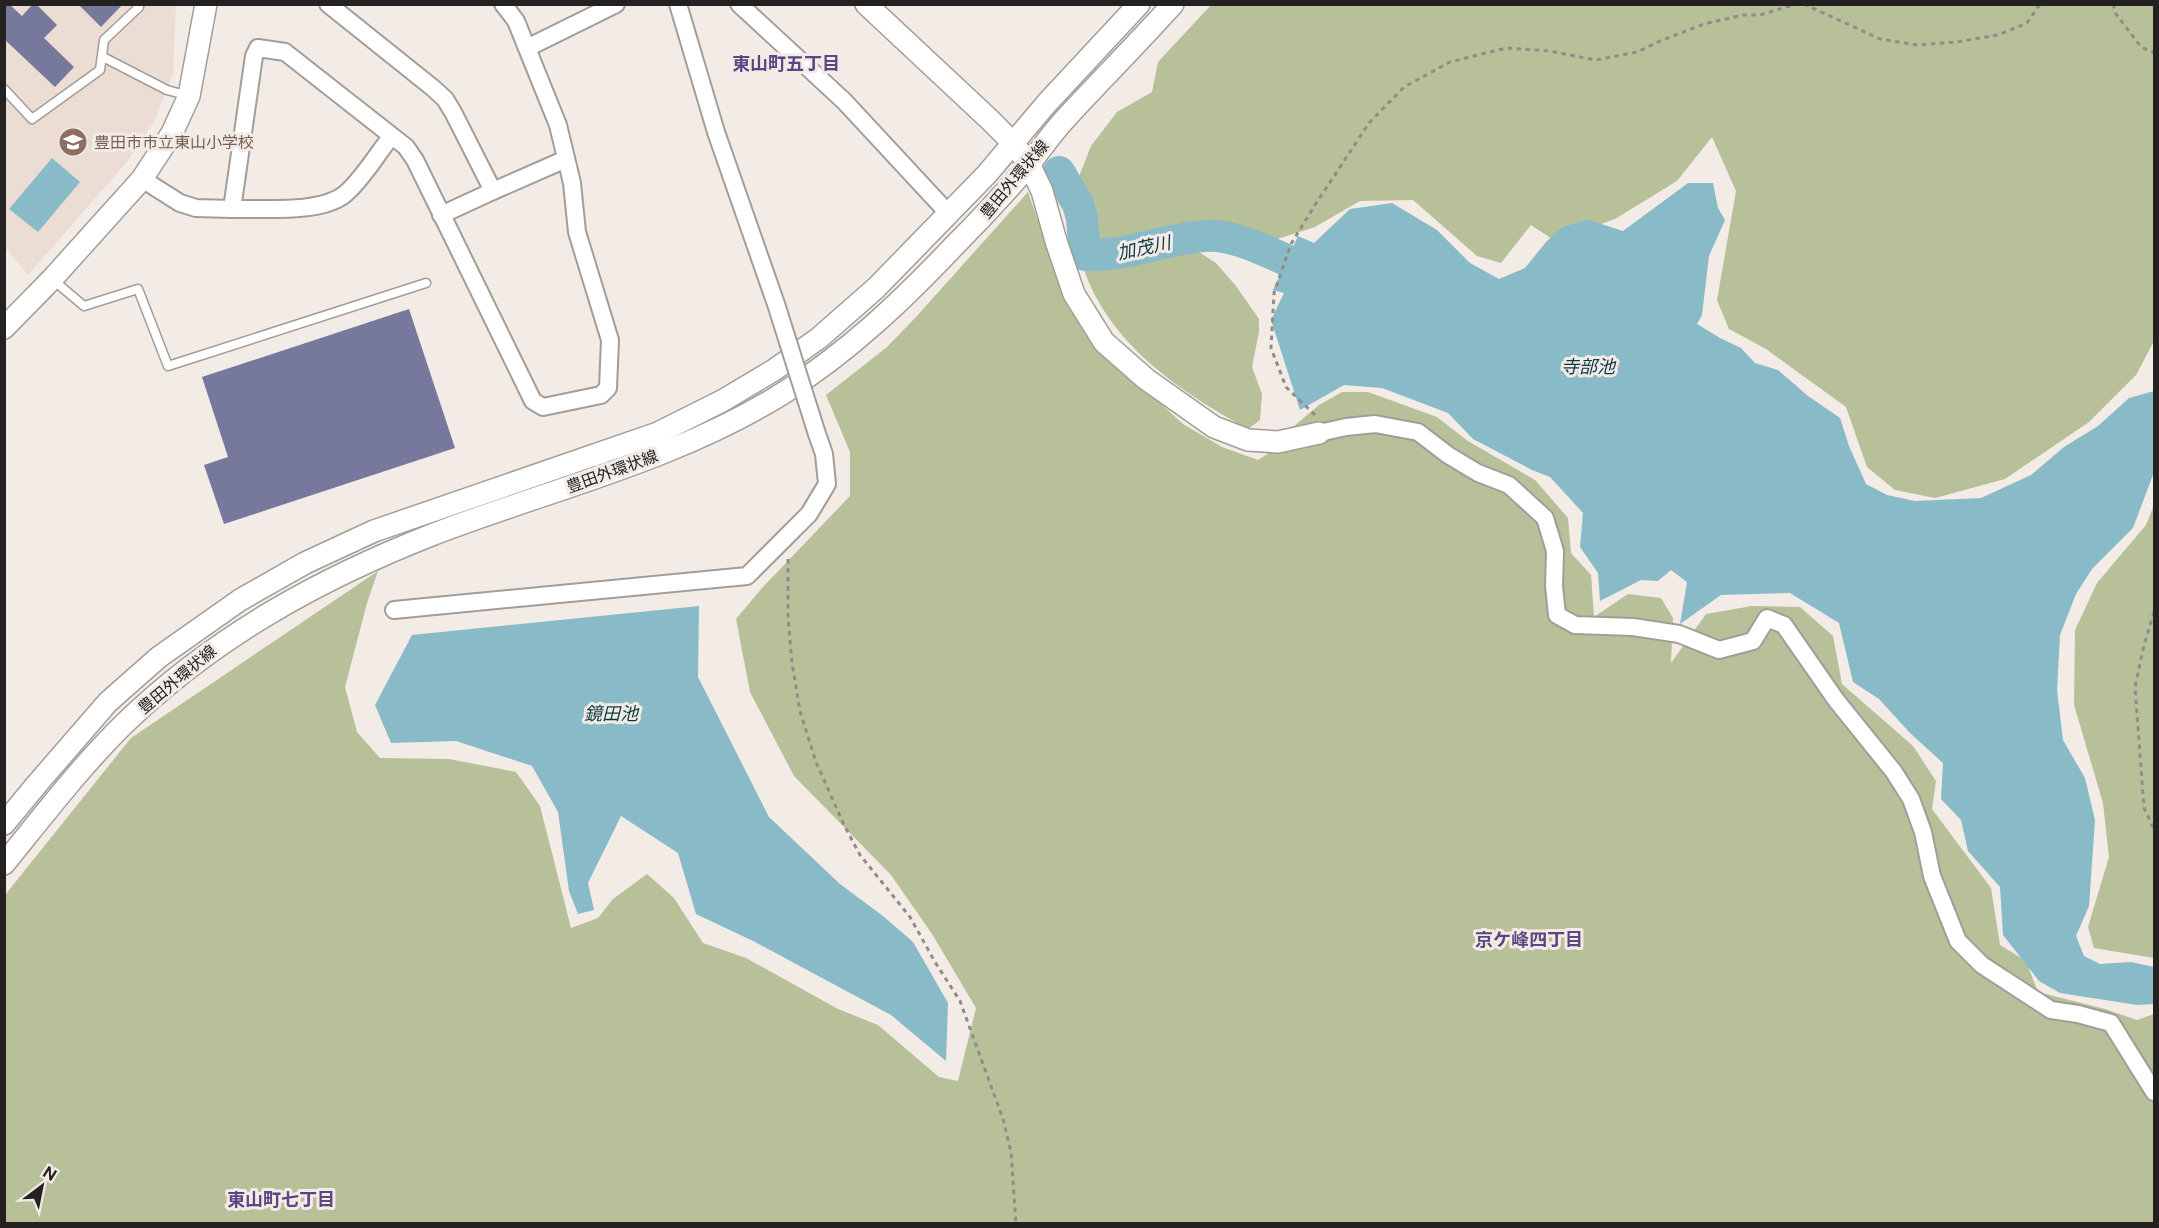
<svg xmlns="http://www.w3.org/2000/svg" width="2159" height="1228" font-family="'Public Sans','Noto Sans JP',sans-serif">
<rect width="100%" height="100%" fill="#f2ebe6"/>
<polygon fill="#ebddd3" points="4,5 176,5 173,73 155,120 126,163 28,275 5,247"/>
<g fill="#b7c099">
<polygon points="1211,5 2154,5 2154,341 2136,375 2089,422 2005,479 1935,498 1895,490 1867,467 1846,407 1766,349 1729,329 1717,300 1736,191 1712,137 1677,181 1615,219 1555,241 1531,225 1501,263 1477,256 1413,200 1360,201 1315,227 1274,240 1209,225 1165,229 1091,247 1088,239 1078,179 1091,146 1117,112 1152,92 1158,62"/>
<polygon points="1028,192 1063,293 1107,355 1183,424 1222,447 1258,460 1280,446 1293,427 1319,405 1342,392 1368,392 1437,417 1468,441 1535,480 1568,518 1571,553 1591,575 1594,617 1628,594 1661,598 1673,618 1671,663 1706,614 1752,606 1800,607 1833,636 1842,684 1913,746 1936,781 1932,809 1991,888 2000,945 2026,961 2038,992 2105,1009 2137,1020 2154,1014 2154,1223 5,1224 5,895 131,738 378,571 367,603 345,687 357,732 380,758 449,759 516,772 540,806 571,928 598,918 613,899 647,874 674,898 703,943 746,958 838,1009 878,1025 939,1077 958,1081 976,1008 932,934 891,875 794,776 750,692 736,619 762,588 850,496 850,452 826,395 887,347 916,317"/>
<path d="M 1188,245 L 1216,263 L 1236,286 L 1259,319 L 1259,332 L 1252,367 L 1262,394 L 1260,420 L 1248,429 C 1179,391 1107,343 1082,264 Z"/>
<polygon points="2154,505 2154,958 2094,948 2088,927 2109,857 2103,803 2074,705 2075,630 2097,583 2146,525"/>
</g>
<g fill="#89bac8">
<polygon points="52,158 80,182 38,232 9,209"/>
<polygon points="1688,183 1713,183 1718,208 1725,220 1709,256 1702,315 1697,324 1720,338 1741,348 1755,363 1778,370 1808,396 1840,418 1849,446 1866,484 1887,495 1915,501 1981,498 2031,475 2064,447 2098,426 2129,398 2154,391 2154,472 2133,528 2092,569 2076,594 2060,635 2057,690 2063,740 2085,778 2095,820 2089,906 2076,936 2084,956 2100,964 2131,962 2154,967 2154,1004 2137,1005 2060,993 2039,981 2003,935 2000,887 1968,851 1961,820 1941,799 1943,763 1910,733 1879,699 1853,682 1839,623 1790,593 1721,595 1680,624 1687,582 1671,570 1658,581 1641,580 1600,601 1598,573 1580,547 1583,513 1550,477 1532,470 1473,439 1448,413 1382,388 1344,385 1300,410 1271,320 1284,293 1273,290 1298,236 1314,243 1350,209 1392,203 1437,230 1470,263 1499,279 1525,268 1546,242 1562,227 1589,220 1623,231"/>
<polygon points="699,606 698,677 769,817 840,884 883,916 913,942 948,1003 946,1061 891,1015 753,941 696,914 678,853 621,816 588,883 594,910 578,914 569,891 558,812 532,766 456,741 391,743 375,705 412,635"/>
</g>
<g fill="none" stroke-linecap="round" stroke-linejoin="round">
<path stroke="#89bac8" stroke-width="32" d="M 1059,172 L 1078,204 L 1082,219 L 1085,255 C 1125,257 1164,239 1204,236 C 1230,233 1264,250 1288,261"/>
</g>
<g fill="#76789c">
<polygon points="4,4 9,4 22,16 33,4 36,4 57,25 44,38 74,67 55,87 4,39"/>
<polygon points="78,4 123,4 101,27"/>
<polygon points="409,309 455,448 224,524 204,465 228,457 202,377"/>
</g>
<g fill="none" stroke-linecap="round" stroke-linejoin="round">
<g stroke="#a39d98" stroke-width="11">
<g id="service">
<polyline points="103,57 167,90 189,96"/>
<polyline points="4,89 32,119 100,70 104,40 139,7 138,4"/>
<polyline points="52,279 84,306 138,289 168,366 426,283"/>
</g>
</g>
<g stroke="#a39d98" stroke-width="20">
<g id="minor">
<polyline points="328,4 433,88 445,99 453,112 493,191 441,215"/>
<polyline points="678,4 716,132 776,304"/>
<polyline points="739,4 844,101 948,213"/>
<polyline points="527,48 616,4"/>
<polyline points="142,179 180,203 196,208 232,209 254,56 258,48 285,52 406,147 415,160 533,401 543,407 601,395 608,388 610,340 577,232 572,183 558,125 516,21 503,4"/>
<polyline points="493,191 566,159"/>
<path d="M 232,209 C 263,208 321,214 345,194 C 362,180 377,154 391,137"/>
<polyline points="1319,433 1346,427 1375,424 1418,432 1448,455 1478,473 1509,485 1545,518 1555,551 1554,586 1557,615 1575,625 1633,627 1679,634 1719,650 1753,641 1767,618 1784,625 1836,700 1894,772 1911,799 1923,832 1932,876 1958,941 1982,965 2051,1010 2078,1014 2111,1023 2154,1092"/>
<polyline points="394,610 747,576 809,514 827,484 824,454 817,434"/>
</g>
</g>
<g stroke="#a39d98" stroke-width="24">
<g id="tertiary">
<polyline points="866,4 989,119 1013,143 1029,164 1042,191 1056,241 1074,294 1104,342 1146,379 1214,427 1248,440 1278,442 1319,433"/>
<polyline points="4,328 52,279 142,179 172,133 189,96 206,4"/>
<polyline points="4,824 37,784 108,702 159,657 240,600 305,563 374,531 658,433 722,401 774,370 819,338 876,288 987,174 1047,103 1139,4"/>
<path d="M 4,864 C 43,816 81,766 125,723 C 214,637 319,579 434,534 C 551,489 677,460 785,392 C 848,352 902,301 953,247 C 979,221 1005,193 1029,165 C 1041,149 1052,133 1066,118 C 1101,80 1138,43 1173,4"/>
</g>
</g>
<g stroke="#918c89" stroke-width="3" stroke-dasharray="4.5 4.5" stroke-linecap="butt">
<polyline points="1804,4 1880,39 1917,45 1957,42 1998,35 2027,23 2040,4"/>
<polyline points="2113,4 2116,14 2141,47 2154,53"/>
<polyline points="1315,415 1286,387 1271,348 1274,293 1291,244 1315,205 1369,123 1404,87 1450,62 1506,48 1549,51 1596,60 1637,52 1660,41 1704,24 1743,15 1760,15 1796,4"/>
<polyline points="788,559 788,618 792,663 800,711 816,762 844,825 860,855 910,917 935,962 960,1001 1003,1119 1011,1152 1016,1224"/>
<polyline points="2154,612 2144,645 2135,687 2144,808 2154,829"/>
</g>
<use href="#service" stroke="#fff" stroke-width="8"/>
<use href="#minor" stroke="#fff" stroke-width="16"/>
<use href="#tertiary" stroke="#fff" stroke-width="21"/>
<g stroke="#a39d98" stroke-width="20" stroke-linecap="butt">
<polyline id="minor-bridge" points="776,304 817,434"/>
</g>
<use href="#minor-bridge" stroke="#fff" stroke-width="16"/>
</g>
<defs>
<g id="school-disc" transform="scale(1.5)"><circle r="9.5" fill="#8d6e63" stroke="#f2ebe6"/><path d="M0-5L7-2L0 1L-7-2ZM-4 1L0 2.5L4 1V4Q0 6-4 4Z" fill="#fff"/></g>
</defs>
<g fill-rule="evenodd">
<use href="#school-disc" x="73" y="142"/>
</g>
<g text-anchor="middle" stroke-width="6" stroke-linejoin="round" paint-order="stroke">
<g font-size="16" fill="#785e54" stroke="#f2ebe6" text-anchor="start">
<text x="94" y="148">豊田市市立東山小学校</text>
</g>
<g font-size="16" fill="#242120" stroke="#f2ebe6">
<text transform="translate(1014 179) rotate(-50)" y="6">豊田外環状線</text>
<text transform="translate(612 471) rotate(-20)" y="6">豊田外環状線</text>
<text transform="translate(177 679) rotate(-40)" y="6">豊田外環状線</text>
</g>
<g font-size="18" font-weight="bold" fill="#5b4583" stroke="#f2ebe6">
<text x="786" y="70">東山町五丁目</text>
<text x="1529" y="946">京ケ峰四丁目</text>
<text x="281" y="1206">東山町七丁目</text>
</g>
<g font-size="18" font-style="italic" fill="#0a3843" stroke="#f2ebe6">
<text transform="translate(1144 248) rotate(-12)" y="6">加茂川</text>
<text x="1588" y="373">寺部池</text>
<text x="611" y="720">鏡田池</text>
</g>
</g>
<rect width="2159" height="1228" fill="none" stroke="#242120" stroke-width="12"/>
<g transform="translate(42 1186) rotate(32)" stroke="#f2ebe6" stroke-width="4.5" paint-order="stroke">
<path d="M0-4.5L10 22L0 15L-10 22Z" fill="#242120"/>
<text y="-9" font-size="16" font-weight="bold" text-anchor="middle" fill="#242120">N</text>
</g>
</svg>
